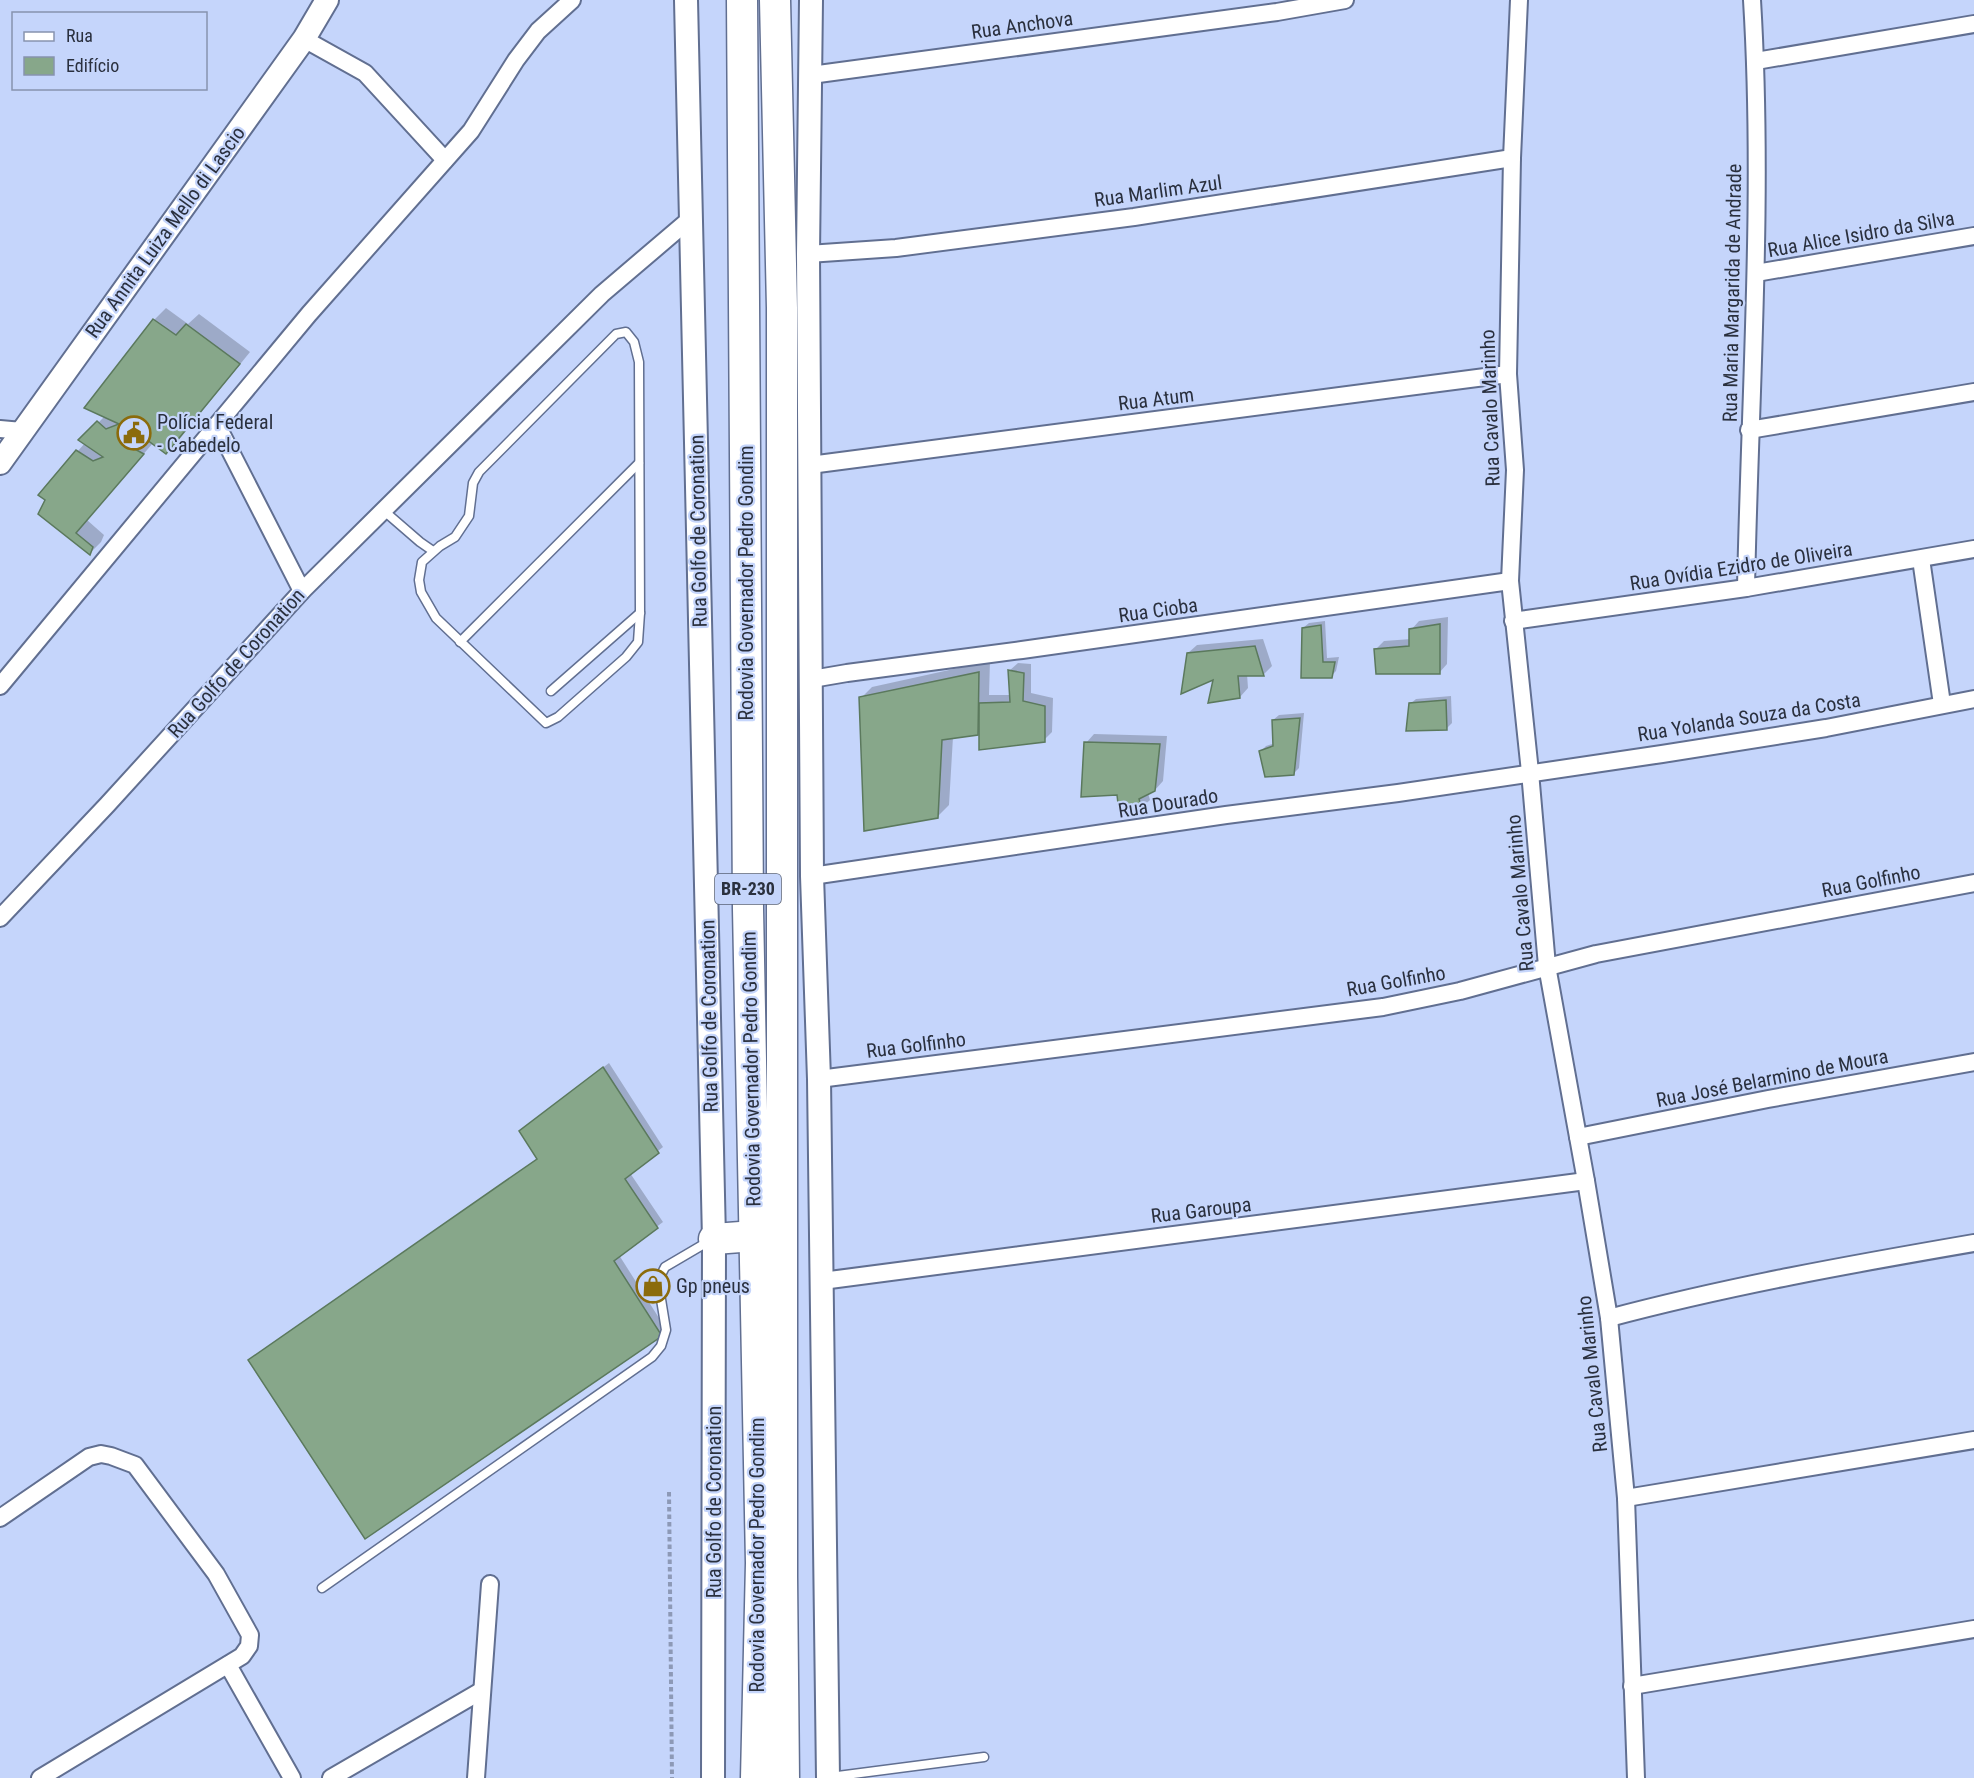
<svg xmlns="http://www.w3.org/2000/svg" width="1974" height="1778" font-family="'Roboto Condensed',sans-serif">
<rect width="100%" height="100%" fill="#c5d5fb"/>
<g fill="#0003">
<polygon points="166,308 188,324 199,314 250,352 178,441 166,452 153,443 87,520 104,535 101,542 90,553 47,500 40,494 85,443 81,440 105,416 86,408 154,320"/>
<polygon points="1448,617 1447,664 1439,673 1375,650 1384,641 1411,639 1411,630 1419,621"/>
<polygon points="1325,621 1327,658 1339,657 1336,671 1331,676 1303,628 1309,623"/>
<polygon points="1263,639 1272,666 1263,675 1247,674 1248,688 1240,697 1188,653 1197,645"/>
<polygon points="990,661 989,695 1011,695 1009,671 1018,663 1031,664 1031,693 1053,698 1052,732 1044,740 981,730 978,733 953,737 949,805 937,817 861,698 872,687"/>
<polygon points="1451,696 1452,723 1446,729 1410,704 1416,699"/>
<polygon points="1304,713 1299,768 1293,774 1260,752 1266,746 1275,743 1273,720 1279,715"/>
<polygon points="1094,734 1167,736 1163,781 1155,790 1148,793 1150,800 1141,808 1119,793 1086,743"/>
<polygon points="609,1063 663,1147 630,1173 663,1222 619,1255 666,1329 661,1335 250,1360 538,1158 526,1126"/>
</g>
<g fill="#87a78a" stroke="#5b795d" stroke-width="1.5">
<polygon points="153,319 176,335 186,324 240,364 166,454 143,437 131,447 144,454 76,533 93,547 90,555 38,514 45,500 38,495 76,450 93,461 103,457 78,440 97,421 106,429 119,424 84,408"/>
<polygon points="1440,624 1440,674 1376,674 1374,649 1409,646 1409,629"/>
<polygon points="1321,625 1323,662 1335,662 1332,678 1301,678 1302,628"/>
<polygon points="1255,646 1264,676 1238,676 1240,698 1208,703 1213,680 1181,694 1187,653"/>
<polygon points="1008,670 1024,673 1023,701 1045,706 1045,742 979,750 979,703 1010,702"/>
<polygon points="979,672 978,735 942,740 938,818 864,831 859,697"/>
<polygon points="1446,700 1447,730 1406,731 1409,703"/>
<polygon points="1300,718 1294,775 1265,777 1259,751 1273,746 1272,720"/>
<polygon points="1084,742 1160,744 1155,791 1139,799 1142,809 1119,812 1117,795 1081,797"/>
<polygon points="603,1067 659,1153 625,1179 658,1228 614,1261 662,1336 365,1539 248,1360 537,1159 519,1131"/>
</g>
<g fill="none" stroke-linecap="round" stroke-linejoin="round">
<g stroke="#616f91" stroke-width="11">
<g id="lane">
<polygon points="626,332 634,342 639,362 640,613 638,642 626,657 558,717 546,723 436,618 421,592 419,580 422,562 440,546 455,537 469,516 473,483 479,472 616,334"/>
<polyline points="383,510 420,542 433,551"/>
<polyline points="460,642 639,463"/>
<polyline points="551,691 640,613"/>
<polyline points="322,1588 652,1357 661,1346 666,1330 658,1281 665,1267 711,1240"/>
<polyline points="830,1777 984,1757"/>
</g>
</g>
<g stroke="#616f91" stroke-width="20">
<g id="street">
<polyline points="1519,0 1512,158 1508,374 1515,470 1510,581 1530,772 1547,966 1586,1181 1609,1318 1626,1498 1636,1778"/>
<polyline points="304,39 365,73 445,160"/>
<polyline points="1756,61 1974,24"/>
<polyline points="811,75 1277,12 1345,0"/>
<polyline points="808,254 896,248 1134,217 1512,158"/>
<polyline points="1756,273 1974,236"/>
<polyline points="217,425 302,591"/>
<polyline points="0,429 22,431"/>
<polyline points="1749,430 1974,392"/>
<polyline points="810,465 1508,374"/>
<polyline points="1921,559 1942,704"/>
<path d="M 1746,588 C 1750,392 1764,196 1752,0"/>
<polyline points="1513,621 1746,588 1974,549"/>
<polyline points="812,679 847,673 1022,650 1510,581"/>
<polyline points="0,686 309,314 471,131 516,60 538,31 572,0"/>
<polyline points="812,876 1226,815 1398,793 1662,754 1826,728 1974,699"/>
<polyline points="0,918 107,805 302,591 602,294 690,219"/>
<polyline points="819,1079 1383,1007 1460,991 1596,954 1974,883"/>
<polyline points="1578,1137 1768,1099 1974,1062"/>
<polyline points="822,1281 1586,1181"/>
<path d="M 1609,1318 C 1729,1286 1852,1264 1974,1243"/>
<polyline points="1626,1498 1974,1440"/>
<polyline points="0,1518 89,1457 101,1454 111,1456 135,1465 216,1574 250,1635 249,1646 242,1656 40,1778"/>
<polyline points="228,1665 292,1778"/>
<polyline points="1632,1686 1974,1629"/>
<polyline points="331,1778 481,1691"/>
<polyline points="476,1778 490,1584"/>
</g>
</g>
<g stroke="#616f91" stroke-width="26">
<g id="secondary">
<polyline points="686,0 714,1239 713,1778"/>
<polyline points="811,0 808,254 812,876 819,1079 828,1778"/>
<polyline points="0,463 304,39 327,0"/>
</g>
</g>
<g stroke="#616f91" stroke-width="33">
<g id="highway">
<polyline points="742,0 748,909 761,1563 756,1778"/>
<polyline points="775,0 782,308 782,1576 784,1778"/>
<polyline points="714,1239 754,1236"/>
</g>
</g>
<polyline stroke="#8d99b6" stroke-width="4" stroke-dasharray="4.5 3" stroke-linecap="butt" points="669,1492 672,1778"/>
<use href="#lane" stroke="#fff" stroke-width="8"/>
<use href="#street" stroke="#fff" stroke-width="16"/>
<use href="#secondary" stroke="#fff" stroke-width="22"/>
<use href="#highway" stroke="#fff" stroke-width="30"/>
</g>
<defs>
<g id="civic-ring" transform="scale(1.725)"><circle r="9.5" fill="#c5d5fb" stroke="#8b6b0c" stroke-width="1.5"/><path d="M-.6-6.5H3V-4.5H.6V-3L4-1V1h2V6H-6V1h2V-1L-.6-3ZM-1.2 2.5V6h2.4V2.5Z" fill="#8b6b0c"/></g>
<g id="shop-ring" transform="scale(1.725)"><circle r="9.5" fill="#c5d5fb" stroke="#8b6b0c" stroke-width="1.5"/><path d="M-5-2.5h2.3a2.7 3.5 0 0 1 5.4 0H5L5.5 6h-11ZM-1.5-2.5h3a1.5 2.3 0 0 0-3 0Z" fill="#8b6b0c"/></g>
</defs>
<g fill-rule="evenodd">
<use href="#civic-ring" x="134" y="433"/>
<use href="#shop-ring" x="653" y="1286"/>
</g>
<g text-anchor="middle" stroke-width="4.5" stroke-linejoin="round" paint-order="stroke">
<rect fill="#c5d5fb" stroke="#586277" stroke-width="1.5" x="715" y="874" width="66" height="30" rx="4.5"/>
<g font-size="18" font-weight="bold" fill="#2a303e">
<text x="748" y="895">BR-230</text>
</g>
<g font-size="20" fill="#2a303e" stroke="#c5d5fb">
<text transform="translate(1022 25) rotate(-8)" y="7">Rua Anchova</text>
<text transform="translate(1158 191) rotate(-8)" y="7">Rua Marlim Azul</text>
<text transform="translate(165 232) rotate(-54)" y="7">Rua Annita Luiza Mello di Lascio</text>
<text transform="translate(1861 234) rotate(-10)" y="7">Rua Alice Isidro da Silva</text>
<text transform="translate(1732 293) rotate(-89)" y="7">Rua Maria Margarida de Andrade</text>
<text transform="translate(1156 399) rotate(-7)" y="7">Rua Atum</text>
<text transform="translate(1490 408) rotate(-92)" y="7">Rua Cavalo Marinho</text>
<text transform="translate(698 531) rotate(-91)" y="7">Rua Golfo de Coronation</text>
<text transform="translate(1741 566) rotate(-9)" y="7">Rua Ovídia Ezidro de Oliveira</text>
<text transform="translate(746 583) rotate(-90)" y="7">Rodovia Governador Pedro Gondim</text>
<text transform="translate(1158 610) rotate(-8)" y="7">Rua Cioba</text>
<text transform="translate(236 663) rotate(-48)" y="7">Rua Golfo de Coronation</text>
<text transform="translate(1749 717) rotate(-9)" y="7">Rua Yolanda Souza da Costa</text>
<text transform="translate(1168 803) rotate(-9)" y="7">Rua Dourado</text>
<text transform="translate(1871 881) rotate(-11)" y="7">Rua Golfinho</text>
<text transform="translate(1520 893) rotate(-95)" y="7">Rua Cavalo Marinho</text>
<text transform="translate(1396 981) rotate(-10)" y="7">Rua Golfinho</text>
<text transform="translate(709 1016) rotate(-91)" y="7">Rua Golfo de Coronation</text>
<text transform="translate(916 1045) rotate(-7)" y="7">Rua Golfinho</text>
<text transform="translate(751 1069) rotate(-91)" y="7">Rodovia Governador Pedro Gondim</text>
<text transform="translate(1772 1078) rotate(-11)" y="7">Rua José Belarmino de Moura</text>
<text transform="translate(1201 1210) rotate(-7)" y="7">Rua Garoupa</text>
<text transform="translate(1592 1374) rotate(-96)" y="7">Rua Cavalo Marinho</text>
<text transform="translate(714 1502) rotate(-90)" y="7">Rua Golfo de Coronation</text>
<text transform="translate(757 1555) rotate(-90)" y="7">Rodovia Governador Pedro Gondim</text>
</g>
<g font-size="20" fill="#2a303e" stroke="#c5d5fb" text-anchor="start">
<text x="157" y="429">Polícia Federal<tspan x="157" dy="23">- Cabedelo</tspan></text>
<text x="676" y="1293">Gp pneus</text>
</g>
</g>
<rect x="12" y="12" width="195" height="78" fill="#c5d5fb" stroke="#8793af" stroke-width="1.5"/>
<rect x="24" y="32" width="30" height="9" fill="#ffffff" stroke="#8793af" stroke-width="1.5"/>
<text x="66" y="42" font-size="18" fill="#2a303e">Rua</text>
<rect x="24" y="57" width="30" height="18" fill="#87a78a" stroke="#8793af" stroke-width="1.5"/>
<text x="66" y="72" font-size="18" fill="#2a303e">Edifício</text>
</svg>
